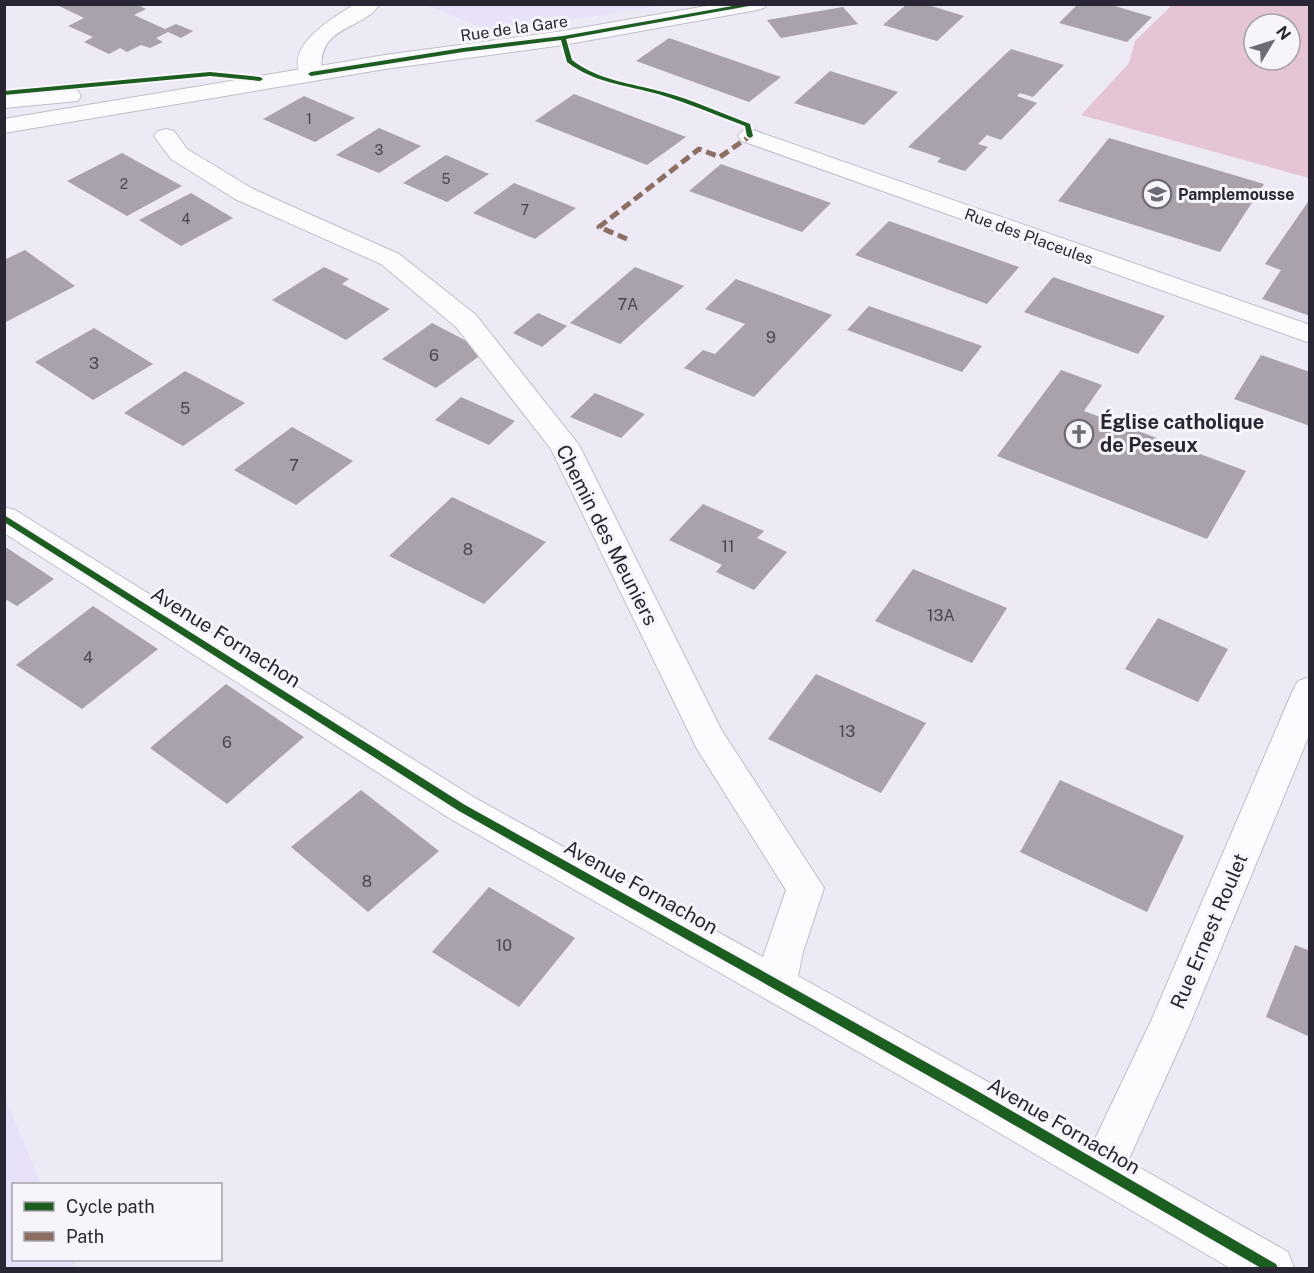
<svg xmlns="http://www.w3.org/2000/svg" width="1314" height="1273" font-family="'Public Sans',sans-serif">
<rect width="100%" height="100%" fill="#ede9f5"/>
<g fill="#e9e1f9">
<polygon points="426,5 426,4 669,5 492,32"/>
<polygon points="5,1098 41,1184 14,1184 14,1260 73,1260 77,1268 5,1268"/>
</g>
<path fill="#e5c5d5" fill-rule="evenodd" d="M 1172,5 L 1309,5 L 1309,178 L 1081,115 L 1129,63 L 1135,41 ZM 1254,24 L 1290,24 L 1290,60 L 1254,60 Z"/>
<g fill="#a9a2ac">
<polygon points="55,4 136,4 146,9 134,15 165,29 176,24 193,31 181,38 168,32 156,38 163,42 150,48 141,45 127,52 120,48 109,54 84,42 93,37 68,26 84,18"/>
<polygon points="907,4 925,4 964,16 937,41 883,25"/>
<polygon points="1078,4 1108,4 1152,17 1127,42 1059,23"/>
<polygon points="843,7 858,24 781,38 767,20"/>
<polygon points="669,38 781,77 749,102 636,61"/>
<polygon points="1011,49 1064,65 1033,97 1020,93 1017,96 1037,103 1001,140 987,135 978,144 988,147 965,171 937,162 941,158 908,147"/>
<polygon points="830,71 898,92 864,125 794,103"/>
<polygon points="574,94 686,137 647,165 535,121"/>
<polygon points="304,96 355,118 315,142 263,119"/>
<polygon points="379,128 421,146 379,173 336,155"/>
<polygon points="1109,138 1264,184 1220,252 1058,201"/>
<polygon points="122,153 182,186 127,216 67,181"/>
<polygon points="446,155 489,174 447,202 403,183"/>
<polygon points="721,164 831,203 802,232 689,191"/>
<polygon points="514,183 576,208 535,239 473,213"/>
<polygon points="191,193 233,218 181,246 139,220"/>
<polygon points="1310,199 1310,316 1262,299 1281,270 1265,264"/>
<polygon points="889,221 1019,267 987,304 855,255"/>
<polygon points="25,250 75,286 4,323 4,260"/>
<polygon points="324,267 349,279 342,284 390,309 346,340 272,300"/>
<polygon points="635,267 684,286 620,344 570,323"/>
<polygon points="1053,277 1165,316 1138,354 1024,312"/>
<polygon points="736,279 832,315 754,397 684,368 703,350 715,354 745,324 705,309"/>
<polygon points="869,306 982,346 962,372 847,330"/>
<polygon points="538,313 567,326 542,347 513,333"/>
<polygon points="432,323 486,351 436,388 382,359"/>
<polygon points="94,328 153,364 93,400 35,362"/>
<polygon points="1261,355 1310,372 1310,426 1234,399"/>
<polygon points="1061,370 1102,385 1084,411 1246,471 1207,539 997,456"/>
<polygon points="185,371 245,403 183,446 124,413"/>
<polygon points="595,393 645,414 621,438 570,417"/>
<polygon points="461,397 515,421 489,445 435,420"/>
<polygon points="292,427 353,461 296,505 234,470"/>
<polygon points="452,497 546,542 484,604 389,556"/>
<polygon points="703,504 764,531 757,538 787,552 754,590 716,572 722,565 669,540"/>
<polygon points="4,546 54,579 17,606 7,600 4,602"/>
<polygon points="913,569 1007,608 972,663 875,621"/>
<polygon points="93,606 158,649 82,709 16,665"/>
<polygon points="1158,618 1228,649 1198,702 1125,669"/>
<polygon points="816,674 926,723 881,793 768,739"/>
<polygon points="226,684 304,737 227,804 150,748"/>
<polygon points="1060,780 1184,836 1147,912 1020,852"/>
<polygon points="361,790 439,851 368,912 291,847"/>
<polygon points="489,887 575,938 519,1007 432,952"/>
<polygon points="1295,945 1310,951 1310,1037 1266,1017"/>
</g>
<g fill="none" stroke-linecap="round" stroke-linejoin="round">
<g stroke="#c1bdc9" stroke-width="2">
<g id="minor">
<path d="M 355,4 L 380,4 C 361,32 316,24 322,74 L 319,79 L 311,81 L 303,79 C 281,47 333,18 355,4 Z"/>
<polygon points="166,129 174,131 187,149 253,189 399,254 476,315 579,445 722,731 824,888 803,952 798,976 1094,1141 1151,1021 1293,690 1298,681 1310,677 1310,733 1189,1026 1128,1161 1288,1252 1294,1268 1230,1268 955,1107 449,818 4,533 4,507 15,510 475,798 763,957 786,890 697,749 551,449 456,327 381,264 235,199 171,159 154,136 158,131"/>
<polygon points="750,129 1310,325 1310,343 742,141 738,136 742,131"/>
</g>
</g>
<g stroke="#c1bdc9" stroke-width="2">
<g id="major">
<polygon points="718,4 767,4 764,8 757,10 563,45 385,69 4,133 4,119 385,55 563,31"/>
<polygon points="70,89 78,91 81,96 78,101 4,108 4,94"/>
</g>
</g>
<use href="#minor" fill="#fcfcfe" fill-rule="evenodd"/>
<use href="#major" fill="#fcfcfe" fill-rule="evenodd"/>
<polyline stroke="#8d6e63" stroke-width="5" stroke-dasharray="10 5" stroke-linecap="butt" points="627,239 599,227 699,149 720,157 750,136 749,132"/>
<g stroke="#f7f4fb" stroke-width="4">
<g id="cycleway">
<path d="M 744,4 L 760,4 L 566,39 L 572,60 C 599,81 631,83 663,92 C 693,100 721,113 750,124 L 753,136 L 750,138 L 747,136 L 745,126 C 716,115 688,103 658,94 C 626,85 594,83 567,62 L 561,40 L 463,52 L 311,76 L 308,74 L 311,72 L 463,48 L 563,36 Z"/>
<polygon points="210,72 260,77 263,79 260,81 210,76 4,95 4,91"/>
<polygon points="4,515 465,805 974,1089 1276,1264 1278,1268 1261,1268 966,1097 459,811 4,522"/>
</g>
</g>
<use href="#cycleway" fill="#1b5e20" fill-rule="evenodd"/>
</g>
<defs>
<g id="school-ring" transform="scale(1.5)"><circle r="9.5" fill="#f7f4fb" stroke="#6e6a76" stroke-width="1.5"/><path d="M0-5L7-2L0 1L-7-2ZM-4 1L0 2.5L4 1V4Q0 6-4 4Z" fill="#6e6a76"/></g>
<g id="church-ring" transform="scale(1.5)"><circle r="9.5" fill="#f7f4fb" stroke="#6e6a76" stroke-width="1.5"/><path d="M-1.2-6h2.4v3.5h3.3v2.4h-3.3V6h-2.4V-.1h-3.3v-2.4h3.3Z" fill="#6e6a76"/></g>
</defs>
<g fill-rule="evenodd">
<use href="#school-ring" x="1157" y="194"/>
<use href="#church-ring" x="1079" y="434"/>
</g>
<g text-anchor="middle" stroke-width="6" stroke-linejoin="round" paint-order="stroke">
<g font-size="14" fill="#4a4450">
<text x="309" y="124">1</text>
<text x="379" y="155">3</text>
<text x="446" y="184">5</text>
<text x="124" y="189">2</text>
<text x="525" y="215">7</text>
<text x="186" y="224">4</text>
</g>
<g font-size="16" fill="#2a2532" stroke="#f7f4fb">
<text transform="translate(514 28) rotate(-8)" y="6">Rue de la Gare</text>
<text transform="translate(1029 236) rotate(20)" y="6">Rue des Placeules</text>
</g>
<g font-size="16" font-weight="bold" fill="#2a2532" stroke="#f7f4fb" text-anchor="start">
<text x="1178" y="200">Pamplemousse</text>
</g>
<g font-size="16" fill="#4a4450">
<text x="628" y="310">7A</text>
<text x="771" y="343">9</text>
<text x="434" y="361">6</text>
<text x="94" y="369">3</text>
<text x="185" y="414">5</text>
<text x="294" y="471">7</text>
<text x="728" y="552">11</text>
<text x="468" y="555">8</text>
<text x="941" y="621">13A</text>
<text x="88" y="663">4</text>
<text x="847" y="737">13</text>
<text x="227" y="748">6</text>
<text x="367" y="887">8</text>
<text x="504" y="951">10</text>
</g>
<g font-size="20" font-weight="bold" fill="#2a2532" stroke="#f7f4fb" text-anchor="start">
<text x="1100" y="429">Église catholique<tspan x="1100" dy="23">de Peseux</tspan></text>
</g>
<g font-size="20" fill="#2a2532" stroke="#f7f4fb">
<text transform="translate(607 535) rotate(63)" y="7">Chemin des Meuniers</text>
<text transform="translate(226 637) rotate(32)" y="7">Avenue Fornachon</text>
<text transform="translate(641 887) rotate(29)" y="7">Avenue Fornachon</text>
<text transform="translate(1209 931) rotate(-67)" y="7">Rue Ernest Roulet</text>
<text transform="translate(1064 1126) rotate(30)" y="7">Avenue Fornachon</text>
</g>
</g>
<rect width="1314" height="1273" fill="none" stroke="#2a2532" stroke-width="12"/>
<rect x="12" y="1183" width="210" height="78" fill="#f7f4fb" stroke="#a5a1ab" stroke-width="1.5"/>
<rect x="24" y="1202" width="30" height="9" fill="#1b5e20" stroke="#a5a1ab" stroke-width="1.5"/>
<text x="66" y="1213" font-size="18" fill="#2a2532">Cycle path</text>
<rect x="24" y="1232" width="30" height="9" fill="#8d6e63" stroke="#a5a1ab" stroke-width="1.5"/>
<text x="66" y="1243" font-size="18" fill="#2a2532">Path</text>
<g transform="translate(1272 42) rotate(52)"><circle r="28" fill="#f7f4fb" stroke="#a5a1ab" stroke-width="1.5"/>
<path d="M0-4.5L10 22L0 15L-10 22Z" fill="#6e6a76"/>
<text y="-9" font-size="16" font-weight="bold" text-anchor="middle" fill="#2a2532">N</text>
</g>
</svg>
